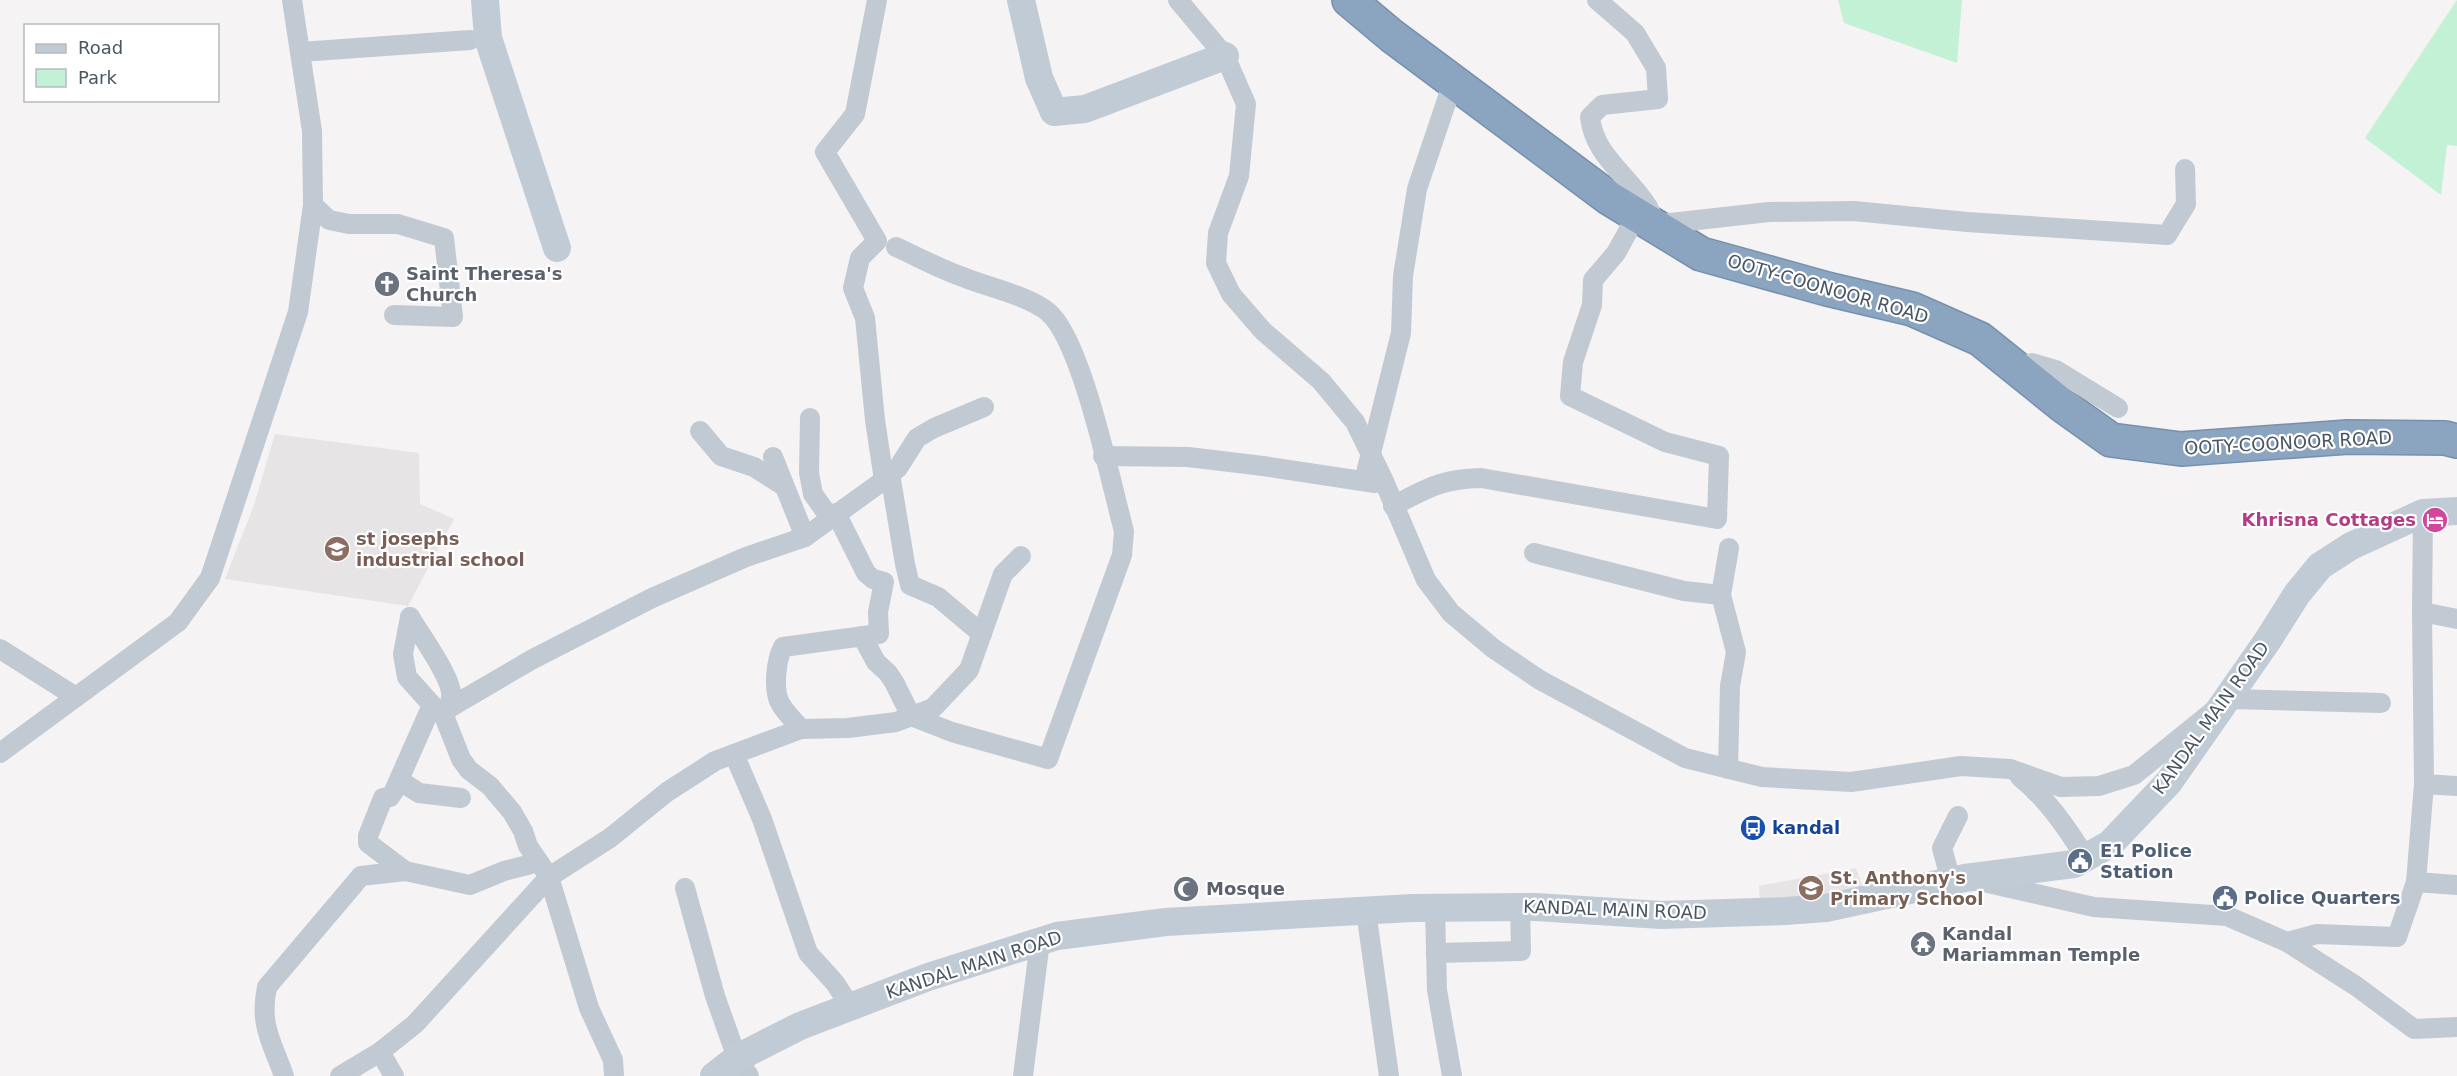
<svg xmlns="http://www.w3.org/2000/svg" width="2457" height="1076" font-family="'DejaVu Sans',sans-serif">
<rect width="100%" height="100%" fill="#f5f3f3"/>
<g fill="#e6e4e5">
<polygon points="275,434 419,453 420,504 454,519 408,606 225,579 254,505"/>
<polygon points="1856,868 1864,890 1760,906 1759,886"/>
</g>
<g fill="#c3f1d5">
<polygon points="1838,0 1962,0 1957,63 1844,23"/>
<polygon points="2457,0 2457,146 2447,145 2441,195 2365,138"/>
</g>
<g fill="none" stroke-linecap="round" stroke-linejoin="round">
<g stroke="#7690ad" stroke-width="36">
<polyline id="highway" points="1349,0 1392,36 1609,198 1701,254 1827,289 1912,309 1980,339 2062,405 2111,440 2181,449 2348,437 2445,438 2457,441"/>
</g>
<g stroke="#c1cad2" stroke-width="20">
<polyline points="877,0 855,114 825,152 877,241 860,258 853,288 865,318 875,420 884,480"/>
<polyline points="1178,0 1225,56 1246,104 1239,176 1218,233 1216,263 1231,294 1263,331 1321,381 1355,422 1383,479 1426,580 1451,613 1494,649 1540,680 1685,758 1762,777 1851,782 1961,766 2010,769 2061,787 2099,786 2134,775 2228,699 2381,703"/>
<path d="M 1597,0 L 1635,33 L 1656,68 L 1658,99 L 1602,105 L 1590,117 C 1594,156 1629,176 1648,207 C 1651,212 1652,219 1653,225 L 1769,212 L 1854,211 L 1967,222 L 2167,235 L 2186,204 L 2185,169"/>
<polyline points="300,52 470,40"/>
<polyline points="313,205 329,220 349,224 398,224 444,238 453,317 394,315"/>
<polyline points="2015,368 2032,363 2056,370 2118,408"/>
<polyline points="810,418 809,473 813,494 830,518"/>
<polyline points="700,431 721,456 754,467 784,486"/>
<polyline points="1103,456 1188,457 1263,466 1375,483"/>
<polyline points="773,457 805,537"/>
<polyline points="890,474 905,564 910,585 938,597 982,634"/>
<polyline points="1364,481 1401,333 1403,276 1417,189 1453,82"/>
<path d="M 1393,506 C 1428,488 1441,479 1481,478 L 1717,519 L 1719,456 L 1665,442 L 1570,396 L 1573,362 L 1592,305 L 1593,280 L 1616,253 L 1637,215"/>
<polyline points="2423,513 2422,612 2424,784 2457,786"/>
<polyline points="1534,553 1684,591 1721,595"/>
<polyline points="2422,612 2457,619"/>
<path d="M 410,617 C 420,634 450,675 451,693 C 452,702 448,709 444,716 L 461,759 L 469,770 L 490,786 L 512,812 L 523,831 L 528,846 L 549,877 L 589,1008 L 613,1060 L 614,1076"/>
<polyline points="410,617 403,654 407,677 432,705"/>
<path d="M 862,636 L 876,662 L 888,673 L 894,682 L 911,716 L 952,732 L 1048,759 L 1122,555 L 1124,531 C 1111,484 1082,340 1048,312 C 1029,296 987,287 963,277 C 940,269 918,257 896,247"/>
<polyline points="0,649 76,697"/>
<polyline points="449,708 531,660 652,598 746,557 805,537 884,480 898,468 917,438 934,428 984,407"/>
<path d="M 801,729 C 794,721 785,712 780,703 C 773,690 776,660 783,647 L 879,634 L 878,612 L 884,582 L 873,579 L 866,573 L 836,513"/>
<polyline points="0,753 178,622 210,578 298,312 313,205 312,131 292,0"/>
<polyline points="734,754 762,819 808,953 835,983 850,1006"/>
<polyline points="1728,769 1730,686 1736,652 1721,595 1729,548"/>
<path d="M 2020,777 C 2048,800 2066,827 2086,858"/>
<polyline points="399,780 419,793 461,798"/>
<polyline points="405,871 368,843 368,836 383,798 390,797 394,791 432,705 444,716"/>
<polyline points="1951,881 1942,848 1958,816"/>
<polyline points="1979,881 2094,907 2227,916 2287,942 2356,986 2414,1029 2457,1027"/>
<polyline points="2416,882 2424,784"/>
<polyline points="685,888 715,996 737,1058 749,1076"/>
<polyline points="1435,908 1437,990 1452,1076"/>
<polyline points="1366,911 1389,1076"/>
<polyline points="2287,942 2317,934 2397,937 2416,882 2457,885"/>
<polyline points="1436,953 1521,951 1520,907"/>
<polyline points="380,1052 394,1076"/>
<path d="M 284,1076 C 272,1042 259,1025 267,987 L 361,876 L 405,871 L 470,885 L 504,871 L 539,862"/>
<polyline points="340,1076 380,1052 415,1024 549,877 610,838 667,792 715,761 801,729 848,728 896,722 933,708 969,670 1003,574 1021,556"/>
<polyline points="1023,1076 1040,941"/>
</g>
<g stroke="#c1cbd6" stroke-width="28">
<polyline points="485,0 488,38 557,248"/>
<polyline points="1021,0 1039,78 1054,112 1085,109 1225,56"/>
<polyline points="714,1076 737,1058 800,1026 928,977 1057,936 1166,922 1412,908 1536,907 1661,915 1785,911 1826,908 1965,878 2074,864 2110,844 2169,782 2268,640 2297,594 2320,566 2351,546 2423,513 2457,511"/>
</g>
<use href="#highway" stroke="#8ba5c1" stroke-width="33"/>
</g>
<defs>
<g id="church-disc" transform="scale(1.35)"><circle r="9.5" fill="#6b7280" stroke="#fff"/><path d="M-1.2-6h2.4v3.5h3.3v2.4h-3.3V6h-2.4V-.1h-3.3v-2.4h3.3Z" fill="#fff"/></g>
<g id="hotel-disc" transform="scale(1.35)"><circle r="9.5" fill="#d1479c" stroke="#fff"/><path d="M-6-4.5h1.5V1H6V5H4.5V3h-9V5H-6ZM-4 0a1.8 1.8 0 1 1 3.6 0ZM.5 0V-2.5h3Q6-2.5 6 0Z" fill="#fff"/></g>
<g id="school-disc" transform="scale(1.35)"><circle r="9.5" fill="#8d6e63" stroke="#fff"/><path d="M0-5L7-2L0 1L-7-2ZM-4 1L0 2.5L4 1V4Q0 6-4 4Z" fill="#fff"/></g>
<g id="bus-disc" transform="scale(1.35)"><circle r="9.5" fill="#1a4fb4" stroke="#fff"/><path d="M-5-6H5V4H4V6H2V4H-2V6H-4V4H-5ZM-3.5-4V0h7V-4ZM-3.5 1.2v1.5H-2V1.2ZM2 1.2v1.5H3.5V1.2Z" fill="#fff"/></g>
<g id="civic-disc" transform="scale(1.35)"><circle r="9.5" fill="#5c6f8a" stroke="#fff"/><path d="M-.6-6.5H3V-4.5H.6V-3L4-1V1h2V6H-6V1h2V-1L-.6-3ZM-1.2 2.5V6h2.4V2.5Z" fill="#fff"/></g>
<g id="mosque-disc" transform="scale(1.35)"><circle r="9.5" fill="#6b7280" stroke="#fff"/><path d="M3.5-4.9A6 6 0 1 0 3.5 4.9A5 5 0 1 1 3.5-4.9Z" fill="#fff"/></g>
<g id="temple-disc" transform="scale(1.35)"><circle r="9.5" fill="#6b7280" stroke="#fff"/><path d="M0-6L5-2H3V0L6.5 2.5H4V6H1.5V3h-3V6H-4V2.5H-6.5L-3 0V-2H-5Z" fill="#fff"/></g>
</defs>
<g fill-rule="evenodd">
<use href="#church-disc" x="387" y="284"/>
<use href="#hotel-disc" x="2435" y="520"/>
<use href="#school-disc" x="337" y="549"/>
<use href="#bus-disc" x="1753" y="828"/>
<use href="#civic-disc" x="2080" y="861"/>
<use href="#school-disc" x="1811" y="888"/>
<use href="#mosque-disc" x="1186" y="889"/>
<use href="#civic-disc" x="2225" y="898"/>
<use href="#temple-disc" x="1923" y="944"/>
</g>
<g text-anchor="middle" stroke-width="4.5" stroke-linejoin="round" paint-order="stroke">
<g font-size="18" font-weight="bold" fill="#5b616d" stroke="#fff" text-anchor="start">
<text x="406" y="280">Saint Theresa's<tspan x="406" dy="21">Church</tspan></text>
<text x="1206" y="895">Mosque</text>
<text x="1942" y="940">Kandal<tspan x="1942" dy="21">Mariamman Temple</tspan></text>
</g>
<g font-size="18" fill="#4a5661" stroke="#fff">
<text transform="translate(1828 289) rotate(16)" y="6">OOTY-COONOOR ROAD</text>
<text transform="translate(2288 443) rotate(-3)" y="6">OOTY-COONOOR ROAD</text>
<text transform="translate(2211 718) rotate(-54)" y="6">KANDAL MAIN ROAD</text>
<text transform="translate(1615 910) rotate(2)" y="6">KANDAL MAIN ROAD</text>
<text transform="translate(974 965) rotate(-18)" y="6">KANDAL MAIN ROAD</text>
</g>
<g font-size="18" font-weight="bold" fill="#b23c85" stroke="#fff" text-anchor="end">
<text x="2416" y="526">Khrisna Cottages</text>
</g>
<g font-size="18" font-weight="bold" fill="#785e54" stroke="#fff" text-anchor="start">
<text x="356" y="545">st josephs<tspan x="356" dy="21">industrial school</tspan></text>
<text x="1830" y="884">St. Anthony's<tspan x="1830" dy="21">Primary School</tspan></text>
</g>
<g font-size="18" font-weight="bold" fill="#164399" stroke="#fff" text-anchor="start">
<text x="1772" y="834">kandal</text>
</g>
<g font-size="18" font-weight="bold" fill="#4e5e75" stroke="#fff" text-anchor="start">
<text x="2100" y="857">E1 Police<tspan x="2100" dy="21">Station</tspan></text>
<text x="2244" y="904">Police Quarters</text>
</g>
</g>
<rect x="24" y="24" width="195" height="78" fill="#ffffff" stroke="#b7bbc0" stroke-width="1.5"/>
<rect x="36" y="44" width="30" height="9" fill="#c1cbd6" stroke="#b7bbc0" stroke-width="1.5"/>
<text x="78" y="54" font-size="18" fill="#4a5661">Road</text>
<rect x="36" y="69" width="30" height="18" fill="#c3f1d5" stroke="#b7bbc0" stroke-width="1.5"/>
<text x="78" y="84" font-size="18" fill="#4a5661">Park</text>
</svg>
